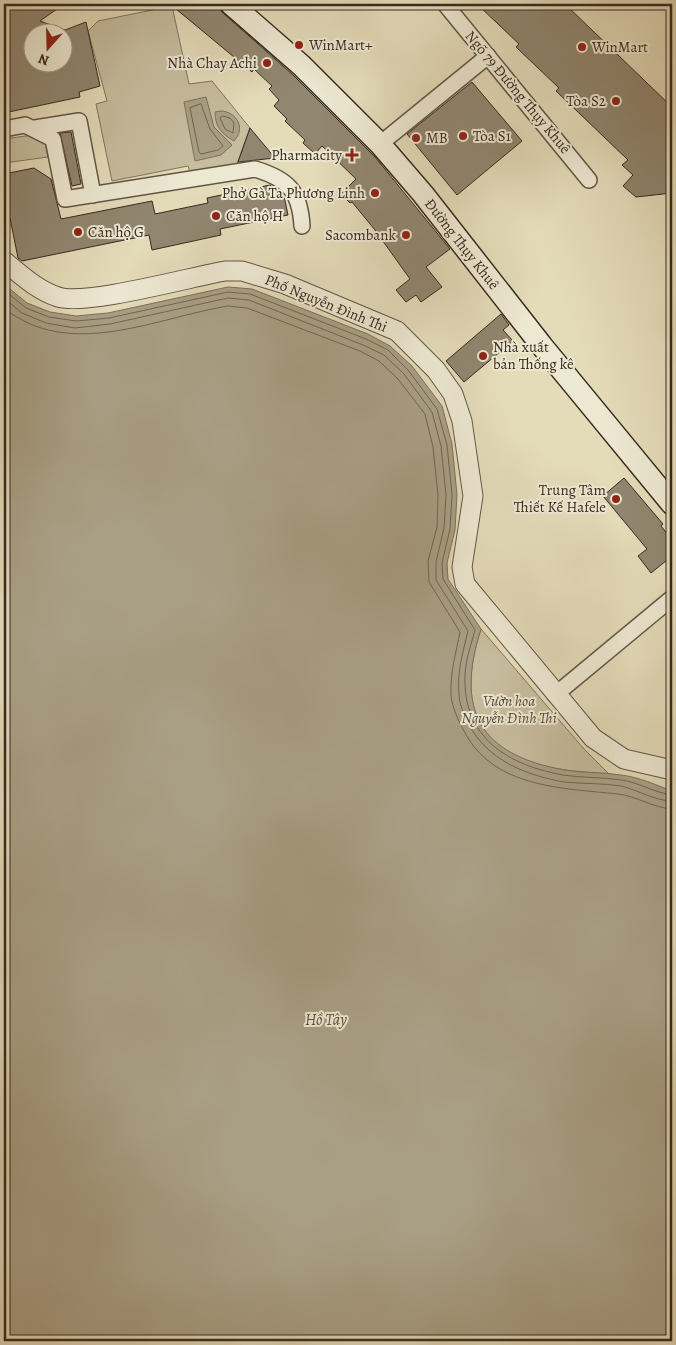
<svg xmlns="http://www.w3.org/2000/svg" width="676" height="1345" font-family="Alegreya,serif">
<rect width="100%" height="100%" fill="#e4dbb9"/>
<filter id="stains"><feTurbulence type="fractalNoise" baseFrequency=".004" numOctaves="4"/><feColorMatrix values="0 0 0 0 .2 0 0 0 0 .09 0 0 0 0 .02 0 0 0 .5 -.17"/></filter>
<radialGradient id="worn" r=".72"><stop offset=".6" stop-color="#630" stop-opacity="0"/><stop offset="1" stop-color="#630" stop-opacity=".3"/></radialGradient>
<g fill="#c7bd9f" stroke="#7f7460">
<polygon points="172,6 189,84 212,81 250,128 237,164 191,175 188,166 112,181 96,104 107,101 88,31 98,21"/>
<polygon points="33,135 45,142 48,157 4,163 4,139"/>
<path d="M 481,629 L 584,749 L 609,774 C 585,772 560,771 537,764 C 467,744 461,690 481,629 Z"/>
</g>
<g fill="#a99f85" stroke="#7b705d">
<polygon points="206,97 214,127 232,145 221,155 195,161 184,102"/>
<path d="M 221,111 C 237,112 246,128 234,141 C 222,134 215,127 215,112 Z"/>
<path d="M 4,284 L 27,303 L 50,312 L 76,316 L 108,313 L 228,287 L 252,289 L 368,334 L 390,346 L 412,366 L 442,406 L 452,444 L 457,495 L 455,530 L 447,563 L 448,579 L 481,629 C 455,710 479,755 565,770 C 583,773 603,772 621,775 C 639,777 656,785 672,791 L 672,1341 L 4,1341 Z"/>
</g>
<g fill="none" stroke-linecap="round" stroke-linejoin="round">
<g stroke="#706452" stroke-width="1">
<polygon points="201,104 210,129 223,146 218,150 201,154 199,152 190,108"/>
<polygon points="223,116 230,118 234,123 233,133 225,129 220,118"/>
<path d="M 4,290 L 26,308 L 49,317 L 76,321 L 109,318 L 228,292 L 250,294 L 366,339 L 388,350 L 408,370 L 437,409 L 447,445 L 452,495 L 450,529 L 442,563 L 443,579 L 475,630 C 471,645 466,659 465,674 C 462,738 508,765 563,775 C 582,778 602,777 621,780 C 638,782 655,793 672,795"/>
<path d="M 4,298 L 22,313 L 46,323 L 75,328 L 110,324 L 228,298 L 249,300 L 363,345 L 384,355 L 404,374 L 432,412 L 441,446 L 446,495 L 444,528 L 436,562 L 436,580 L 468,631 C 463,652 457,671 459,694 C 459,704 464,714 468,723 C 487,760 525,775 564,782 C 583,784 603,783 621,786 C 638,790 655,801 672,801"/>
<path d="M 4,308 C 69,361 155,318 228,306 L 247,308 L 360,351 L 379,361 L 398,379 L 425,414 L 433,447 L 438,495 L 437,527 L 428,561 L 429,582 L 460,632 C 456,653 450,672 451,695 C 452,707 458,720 464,731 C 493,788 562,788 618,794 C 636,796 654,808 672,809"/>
</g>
</g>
<g fill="#918670" stroke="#372a20" fill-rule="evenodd">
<path d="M 4,4 L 64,4 L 40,21 L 65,30 L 86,22 L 100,86 L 79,92 L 80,97 L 4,113 ZM 32,32 L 62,32 L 62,62 L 32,62 Z"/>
<polygon points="170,4 216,4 223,13 292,74 375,157 450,249 426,267 442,287 421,302 416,295 406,302 396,290 410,279 375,230 352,202 350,203 341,194 356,179 322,146 315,154 303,143 305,140 285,121 287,119 274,106 279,100 269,89 272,86 254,69 252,72"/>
<polygon points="477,4 565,4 672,107 672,193 636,197 623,186 633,175 622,165 628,160 556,91 559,88 516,47 519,44"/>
<polygon points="472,82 522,141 457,195 407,134"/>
<polygon points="250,128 275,158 238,162"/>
<polygon points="71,132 81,184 72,186 60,133"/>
<polygon points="34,168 51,179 61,219 152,201 155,214 208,203 207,198 270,185 284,196 288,215 220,229 221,235 152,250 149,235 22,261 18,258 10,218 4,214 4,174"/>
<polygon points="501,314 509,325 503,330 513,341 464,382 446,361"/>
<polygon points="624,478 663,524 661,526 672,540 672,556 651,573 638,556 647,549 603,496"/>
</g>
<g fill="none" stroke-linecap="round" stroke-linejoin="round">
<g stroke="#625646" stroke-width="18">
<g id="minor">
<polyline points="445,4 589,180"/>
<polyline points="35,128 79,121 93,195"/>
<path d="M 4,129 L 25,125 L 53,139 L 65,199 L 255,169 C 288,179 300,191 302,226"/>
<polyline points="380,144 488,56"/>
<polyline points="555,695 672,598"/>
</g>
</g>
<g stroke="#625646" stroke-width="21">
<path id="tertiary" d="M 4,261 C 21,275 37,290 58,297 C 85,306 191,277 225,271 L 242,271 L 285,284 L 397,331 L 436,370 L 453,394 L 462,421 L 473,496 L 462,567 L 465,584 L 593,738 L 624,759 L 672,770"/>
</g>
<g stroke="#372a20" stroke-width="24">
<polyline id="secondary" points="231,4 301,65 380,144 423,194 542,346 672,504"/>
</g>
<use href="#minor" stroke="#ede8d2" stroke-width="15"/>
<use href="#tertiary" stroke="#ede8d2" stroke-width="19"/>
<use href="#secondary" stroke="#ede8d2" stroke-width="21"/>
</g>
<g fill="#8f2418" stroke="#ede8d2" stroke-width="2">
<circle cx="299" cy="45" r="5"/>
<circle cx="582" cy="47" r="5"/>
<circle cx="267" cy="63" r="5"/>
<circle cx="616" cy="101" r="5"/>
<circle cx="463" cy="136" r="5"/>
<circle cx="416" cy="138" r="5"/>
<path d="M349.5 147.5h5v5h5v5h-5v5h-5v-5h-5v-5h5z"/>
<circle cx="375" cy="193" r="5"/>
<circle cx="216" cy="216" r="5"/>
<circle cx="78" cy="232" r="5"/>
<circle cx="406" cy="235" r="5"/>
<circle cx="483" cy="356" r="5"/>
<circle cx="616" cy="499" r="5"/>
</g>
<g text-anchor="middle" stroke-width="4" stroke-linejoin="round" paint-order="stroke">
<g font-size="15" fill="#372a20" stroke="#ede8d2" text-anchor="start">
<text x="309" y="50">WinMart+</text>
<text x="592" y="52">WinMart</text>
<text x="257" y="68" text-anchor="end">Nhà Chay Achi</text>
<text x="606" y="106" text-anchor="end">Tòa S2</text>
<text x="473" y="141">Tòa S1</text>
<text x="426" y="143">MB</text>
<text x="342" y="160" text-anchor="end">Pharmacity</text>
<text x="365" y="198" text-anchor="end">Phở Gà Ta Phương Linh</text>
<text x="226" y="221">Căn hộ H</text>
<text x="88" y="237">Căn hộ G</text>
<text x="396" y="240" text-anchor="end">Sacombank</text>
<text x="493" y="352">Nhà xuất<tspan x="493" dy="17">bản Thống kê</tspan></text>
<text x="606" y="495" text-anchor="end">Trung Tâm<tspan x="606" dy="17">Thiết Kế Hafele</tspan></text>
</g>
<g font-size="15" fill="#372a20" stroke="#ede8d2">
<text transform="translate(518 92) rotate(50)" y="5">Ngõ 79 Đường Thụy Khuê</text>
<text transform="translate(462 244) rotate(52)" y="5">Đường Thụy Khuê</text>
<text transform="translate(326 303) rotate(22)" y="5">Phố Nguyễn Đình Thi</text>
</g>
<g font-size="15" font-style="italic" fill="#544739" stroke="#ede8d2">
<text x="509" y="706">Vườn hoa<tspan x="509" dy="17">Nguyễn Đình Thi</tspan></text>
</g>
<g font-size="16" font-style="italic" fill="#594d3e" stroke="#ede8d2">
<text x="326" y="1025">Hồ Tây</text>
</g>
</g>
<rect width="676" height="1345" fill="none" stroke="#e4dbb9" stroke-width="20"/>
<rect x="5" y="5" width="666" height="1335" fill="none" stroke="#372a20" stroke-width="2.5"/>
<rect x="10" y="10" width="656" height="1325" fill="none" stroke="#372a20"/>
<g transform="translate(48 48) rotate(200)"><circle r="24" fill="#ede8d2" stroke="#a49c8b"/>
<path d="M0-4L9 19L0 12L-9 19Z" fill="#8f2418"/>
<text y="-8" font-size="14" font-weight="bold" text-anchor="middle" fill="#372a20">N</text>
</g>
<rect width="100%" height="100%" filter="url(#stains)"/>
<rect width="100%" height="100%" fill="url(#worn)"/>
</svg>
